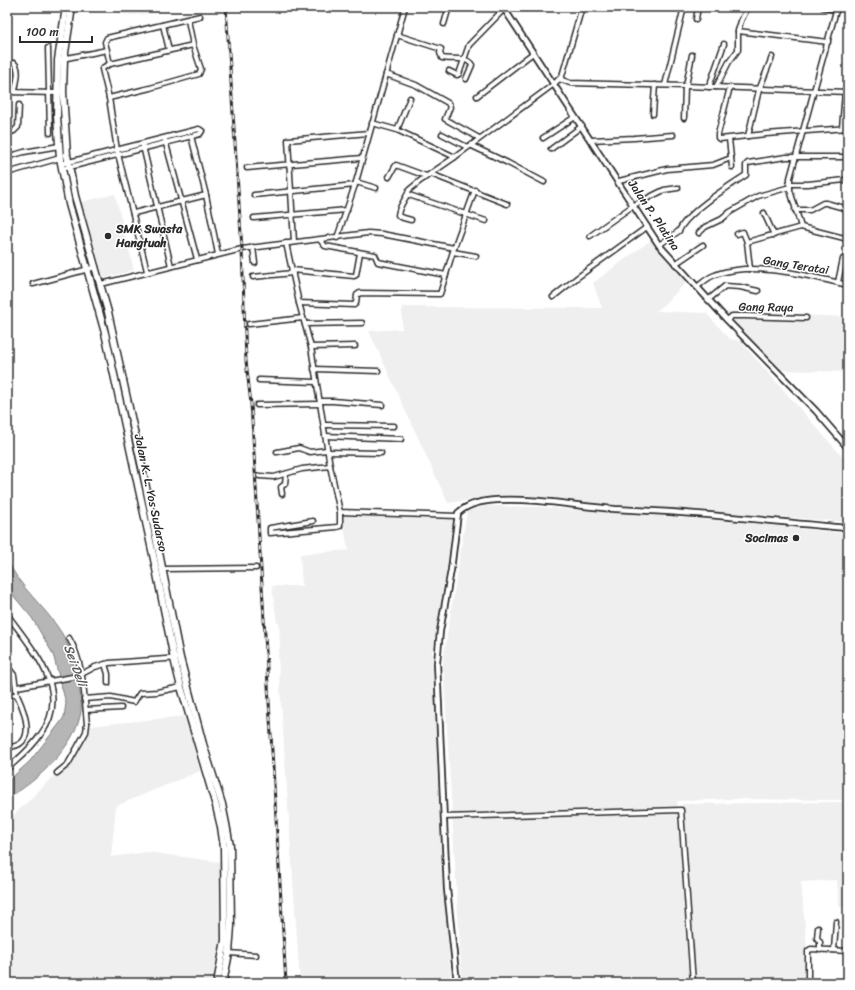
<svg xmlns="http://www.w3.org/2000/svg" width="855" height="990" font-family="Sriracha,sans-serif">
<rect width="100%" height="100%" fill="#fff"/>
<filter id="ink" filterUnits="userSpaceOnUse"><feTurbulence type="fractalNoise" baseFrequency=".025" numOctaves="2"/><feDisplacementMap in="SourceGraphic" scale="8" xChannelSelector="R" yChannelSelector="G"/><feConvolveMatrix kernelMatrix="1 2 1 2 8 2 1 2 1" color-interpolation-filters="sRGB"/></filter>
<g filter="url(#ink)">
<g fill="#efefef">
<polygon points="118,7 205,7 159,9 158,13 133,15 118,14"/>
<polygon points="115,194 134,270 104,278 81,202"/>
<polygon points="651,240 687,282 657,311 706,313 730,339 740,341 848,463 848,522 495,496 448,503 369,331 402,329 402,307 602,308 593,283"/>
<polygon points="726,312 848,317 848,372 780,370"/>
<polygon points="484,506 538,507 750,523 848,534 848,800 730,799 677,801 689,983 462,983 443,661 467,511"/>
<polygon points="342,515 453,519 446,572 432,654 451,983 300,983 278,657 279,649 280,648 279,622 277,623 272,586 302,586 300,554 349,550 347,545"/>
<polygon points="186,716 200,771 116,806 111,857 147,852 220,862 223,953 215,983 7,983 7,819 16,813 76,754 90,726"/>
<polygon points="848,802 848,907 839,907 837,880 801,882 810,983 695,983 682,804"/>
</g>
<path fill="#b6b6b6" stroke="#7e7e7e" d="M 7,559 C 20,589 44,605 61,632 C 69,644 72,657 75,671 C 78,684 82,697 81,710 C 78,744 36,783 7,798 L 7,782 L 30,761 L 60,723 L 64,717 L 66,703 L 53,654 L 32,618 L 7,588 Z"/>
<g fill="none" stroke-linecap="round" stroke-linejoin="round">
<g stroke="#2b2b2b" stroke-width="7">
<g id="minor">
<polyline points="823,7 837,10"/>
<polyline points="696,19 698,7"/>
<polyline points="444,24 449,7"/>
<polyline points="163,25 169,50"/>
<polyline points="738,31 828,42"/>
<path d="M 397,35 L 441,49 L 440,53 L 442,58 C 451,60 467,56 472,65 L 466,79"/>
<polyline points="48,48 50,133"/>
<polyline points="62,59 107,50"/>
<path d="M 7,64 L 14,63 C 21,69 16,83 15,91"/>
<polyline points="110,64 105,42 107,38 200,16"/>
<polyline points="449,71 457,75 459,74 469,45 504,9"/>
<polyline points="386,74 416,85 448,103 450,107 445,119 479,138"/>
<polyline points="559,79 570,83 686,86 848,92"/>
<polyline points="665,85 684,7"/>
<polyline points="686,86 692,55"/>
<polyline points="709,87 724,44"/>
<polyline points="716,87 729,62 738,50 738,31 741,21 748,7"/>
<polyline points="730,87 718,134 718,138 720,139 766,134 848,128"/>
<polyline points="7,92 57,93"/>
<polyline points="477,96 533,53"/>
<polyline points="109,98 150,88 199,74 201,69 193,45 188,20"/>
<polyline points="653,114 655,85"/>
<polyline points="684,118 685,86"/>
<polyline points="372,123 397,130 455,157"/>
<polyline points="842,128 845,92"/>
<polyline points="397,130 410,98"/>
<polyline points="7,134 14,131 18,127 19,105"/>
<polyline points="442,134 467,147"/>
<polyline points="191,136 206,195 218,254"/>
<polyline points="748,136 759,90 772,57"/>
<polyline points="543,138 575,117"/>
<polyline points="729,139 732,167"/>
<polyline points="165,140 197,259"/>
<polyline points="591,140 634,138 673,135"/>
<polyline points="470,145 508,163 544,182"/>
<polyline points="143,146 171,266"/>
<polyline points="551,149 582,126"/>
<polyline points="7,157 24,152 59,146"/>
<polyline points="61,164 199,129 202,131 200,134 62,169"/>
<polyline points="247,168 362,158"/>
<polyline points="7,173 60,158"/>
<polyline points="431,174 507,204"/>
<polyline points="389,177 396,165 426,176"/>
<polyline points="619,181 667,169 713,165 731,158"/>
<polyline points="356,182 376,188"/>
<polyline points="789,184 808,184 845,180"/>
<polyline points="254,195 355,185"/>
<polyline points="409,195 486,221"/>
<polyline points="795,210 810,210 823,203 826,203 848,209"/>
<polyline points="134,213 206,195"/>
<polyline points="764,213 774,235"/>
<polyline points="254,218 347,210"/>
<path d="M 411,220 L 400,217 L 398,215 C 399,205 407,198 409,190 L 420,181 L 455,157 L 554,84 L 562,76 L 582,7"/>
<polyline points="801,227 790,190 790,178 837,7"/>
<polyline points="699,233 705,227 722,219 730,212 758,196 790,187"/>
<polyline points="737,234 743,232 747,242 750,269"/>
<polyline points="590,236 634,205 664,190 678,188"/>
<polyline points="337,238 356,182 405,7"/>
<polyline points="320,240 325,246 375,255 378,262 446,275"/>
<polyline points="294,242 288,140 369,133"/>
<polyline points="747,242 801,227 848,239"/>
<polyline points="286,243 299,303 311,347 330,466 340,512 457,516"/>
<path d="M 659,245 L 679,231 C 686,213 729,186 746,175 L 746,165 L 748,163 L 786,157 L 848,157"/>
<polyline points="253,247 255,263"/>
<polyline points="453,252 476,256"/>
<polyline points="675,264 703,245"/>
<polyline points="292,270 354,276 356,275 360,253"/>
<polyline points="147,271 117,150 109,98 102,69 104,67 110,64 193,45"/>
<polyline points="253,277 293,273"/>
<polyline points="838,282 843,259"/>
<polyline points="33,284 96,267"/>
<polyline points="101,284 242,249 368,233 382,234 454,248"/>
<path d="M 697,287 C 702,283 708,277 715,275 C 724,271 735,270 745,269 C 780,268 813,277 848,285"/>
<polyline points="553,297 578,277 647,227"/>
<polyline points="708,300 725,286 740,287 758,291"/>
<polyline points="299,303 354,305 356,303 357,295 360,293 440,294 454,248 475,190"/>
<polyline points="727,320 732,316 745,316 806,318"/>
<polyline points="249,324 303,318"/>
<polyline points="305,324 362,323"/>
<polyline points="311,347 355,346"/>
<polyline points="314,369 378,371"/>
<polyline points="259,380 316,382"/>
<polyline points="320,401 333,401 382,405"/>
<polyline points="257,405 320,404"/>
<polyline points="324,425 394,426"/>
<polyline points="325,436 401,439"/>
<polyline points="277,452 299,448 310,452 327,450"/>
<polyline points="328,452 381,453"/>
<polyline points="259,476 274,477 302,469 330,466"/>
<polyline points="282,494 281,487 285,484 286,474"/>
<polyline points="313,521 270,528 270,533 337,527 340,526 340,512"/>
<polyline points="162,569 256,568"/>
<path d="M 7,614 C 31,648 73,691 41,734 C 32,748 19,758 7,769"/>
<polyline points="105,664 108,674 108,683"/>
<polyline points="7,670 10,670 14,675 17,695 7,695"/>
<polyline points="17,687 78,676 95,667 109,663 180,658"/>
<polyline points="84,699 111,697 134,702 140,693 157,692 181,687"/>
<polyline points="86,710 121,708"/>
<path d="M 7,747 C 38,747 25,712 17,695"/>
<path d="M 57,773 L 68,764 L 86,732 L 87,724 C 84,695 84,663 69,638"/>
<polyline points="444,817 681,810 693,983"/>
<polyline points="818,928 817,938 820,942 820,950"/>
<polyline points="834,950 836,922"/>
<polyline points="229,953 256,955"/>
<polyline points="808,983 808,951 811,949 848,951"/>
</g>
</g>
<g stroke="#2b2b2b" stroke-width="8">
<g id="tertiary">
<polyline points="503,7 659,245 727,320 816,411 848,448"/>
<path d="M 457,983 L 447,889 L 437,663 L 440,631 L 451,570 L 458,513 C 469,503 483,501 497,500 C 537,498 576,506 615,509 C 633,510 652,511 670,512 C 729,516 789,523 848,528"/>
</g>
</g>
<g stroke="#2b2b2b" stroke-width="9">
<g id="trunk">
<polyline points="66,7 58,60 57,116 60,158 69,204 105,333 155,564 174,659 181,687 216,806 221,827 224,847 225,940 217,983"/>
<polyline points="72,7 64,59 63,92 67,155 75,196 108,312 142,467 180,658 203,744 222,804 226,824 230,846 231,926 229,953 223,983"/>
</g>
</g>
<use href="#minor" stroke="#fff" stroke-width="4"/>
<use href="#tertiary" stroke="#fff" stroke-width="4.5"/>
<use href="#trunk" stroke="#fff" stroke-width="6"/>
<g stroke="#2b2b2b" stroke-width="3">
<polyline id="rail" points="226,7 242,249 246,361 251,404 286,983"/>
</g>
<use href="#rail" stroke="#fff" stroke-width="1.5" stroke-dasharray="4.5" stroke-linecap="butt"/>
</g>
</g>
<g fill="#2b2b2b" stroke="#fff" stroke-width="1.5">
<circle cx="108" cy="236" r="4"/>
<circle cx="796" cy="538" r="4"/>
</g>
<g text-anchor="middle" stroke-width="3" stroke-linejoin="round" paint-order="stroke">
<g font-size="12" fill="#2b2b2b" stroke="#fff">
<text transform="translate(654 215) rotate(56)" y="4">Jalan P. Platina</text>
<text transform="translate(796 265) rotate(9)" y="4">Gang Teratai</text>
<text transform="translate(766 307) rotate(1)" y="4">Gang Raya</text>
<text transform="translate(151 493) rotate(78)" y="4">Jalan K. L. Yos Sudarso</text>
</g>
<g font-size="12" font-weight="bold" fill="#2b2b2b" stroke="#fff" text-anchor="start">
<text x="116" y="233">SMK Swasta<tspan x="116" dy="14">Hangtuah</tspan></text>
<text x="788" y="542" text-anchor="end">Socimas</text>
</g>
<g font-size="13" font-style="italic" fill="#5c5c5c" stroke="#fff">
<text transform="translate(76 665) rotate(70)" y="5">Sei Deli</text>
</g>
</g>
<rect width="855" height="990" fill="none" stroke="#fff" stroke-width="24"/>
<rect x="12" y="12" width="831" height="966" fill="none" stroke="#2b2b2b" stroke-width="1.5" filter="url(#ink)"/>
<path d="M20 36v6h72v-6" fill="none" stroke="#2b2b2b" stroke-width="2"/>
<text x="26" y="36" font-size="12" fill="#2b2b2b" stroke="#ffffff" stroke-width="3" paint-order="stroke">100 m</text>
</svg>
